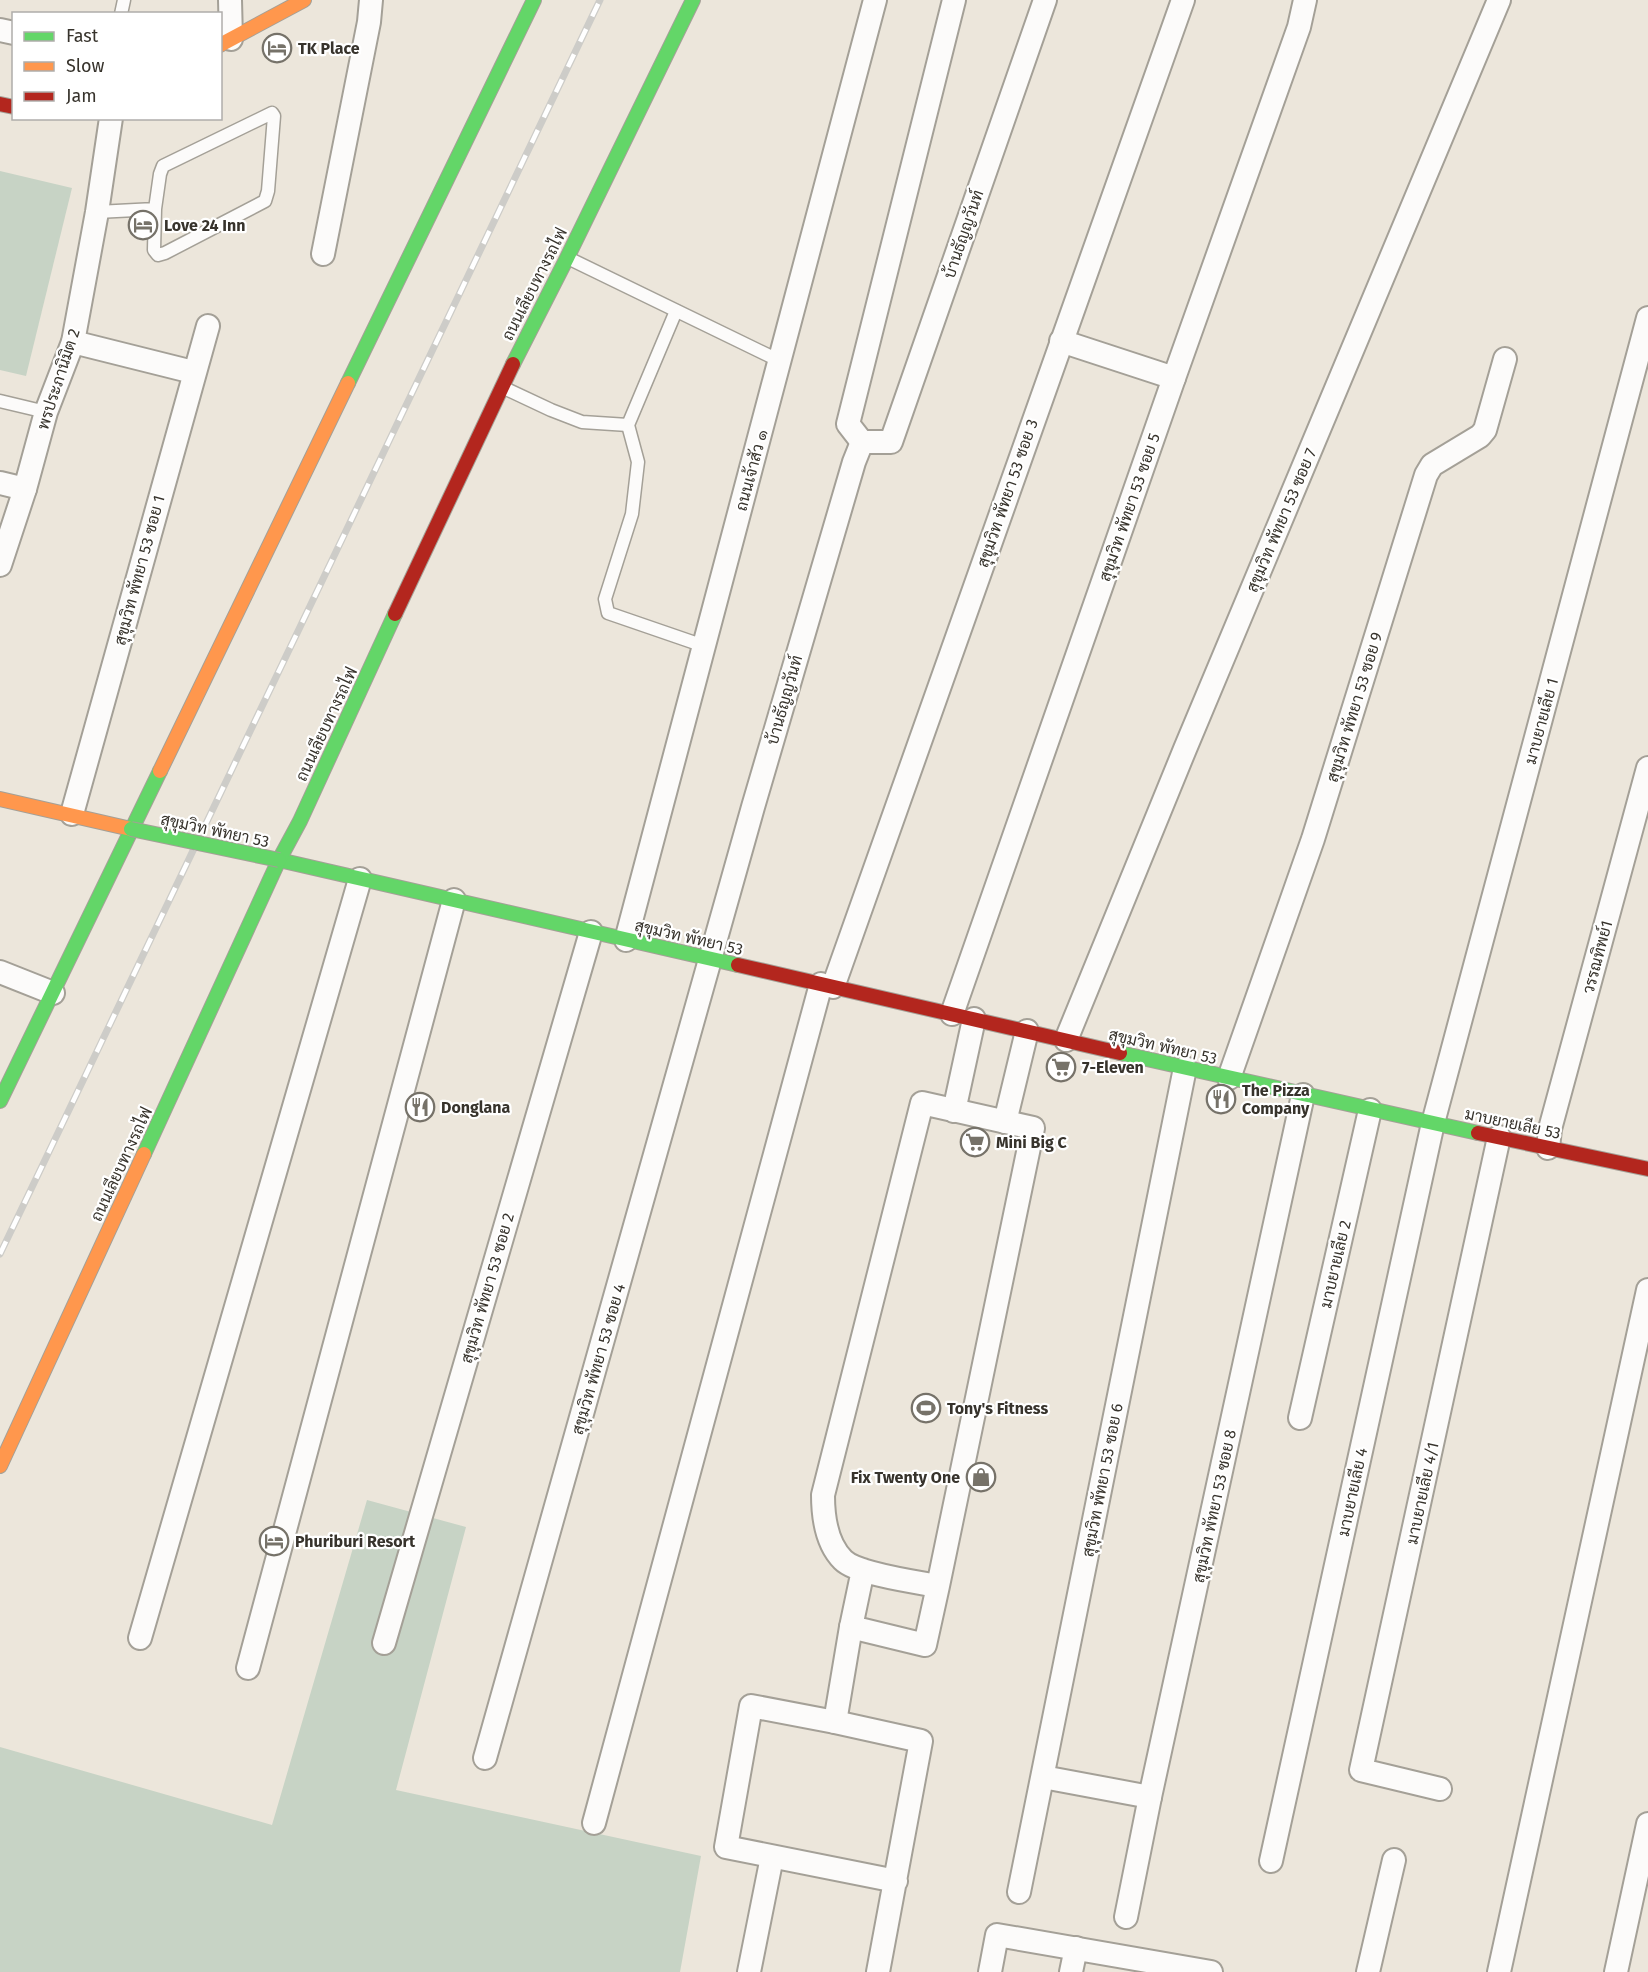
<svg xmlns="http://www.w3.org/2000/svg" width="1648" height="1972" font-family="'Fira Sans',Sarabun,sans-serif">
<rect width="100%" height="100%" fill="#ece6db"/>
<g fill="#c7d3c5">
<polygon points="0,171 72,188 26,376 0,370"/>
<polygon points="367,1500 466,1527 396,1790 701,1856 680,1972 0,1972 0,1747 272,1825"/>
</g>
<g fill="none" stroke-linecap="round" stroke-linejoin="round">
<g stroke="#a4a097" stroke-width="15">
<g id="lane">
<polyline points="121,14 124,0"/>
<polyline points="97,212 155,209 160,174 163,166 272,113 274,116 268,191 265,201 165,253 158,255 154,250 155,209"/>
<polyline points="568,258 780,361"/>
<polyline points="676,311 628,425 638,462 632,514 605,599 608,613 704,646"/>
<polyline points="502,387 551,410 582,422 628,425"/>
<polyline points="0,401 46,412"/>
</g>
</g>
<g stroke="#a4a097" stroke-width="26">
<g id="street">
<polyline points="230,0 231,39"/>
<polyline points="0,30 14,33"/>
<polyline points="323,254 369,22 371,0"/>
<polyline points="1061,341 1174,378"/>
<polyline points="73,342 193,372"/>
<polyline points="862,442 891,442 1045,0"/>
<polyline points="862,442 848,424 954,0"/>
<polyline points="0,483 25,489"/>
<polyline points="0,565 25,489 46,412 73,342 97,212 111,118"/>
<polyline points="72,814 208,326"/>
<polyline points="626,940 875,0"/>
<polyline points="0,972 53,993"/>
<polyline points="833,987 1183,0"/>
<polyline points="952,1014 1174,378 1299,27 1305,0"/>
<polyline points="1066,1040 1185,749 1499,0"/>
<polyline points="1229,1078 1313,839 1426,475 1432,465 1480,436 1485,430 1505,359"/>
<polyline points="954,1111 974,1019"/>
<polyline points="1005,1122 1027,1031"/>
<polyline points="1548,1148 1550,1129 1648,768"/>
<polyline points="1300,1418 1370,1110"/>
<path d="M 863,1570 L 851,1627 L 925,1645 L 938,1586 L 1033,1128 L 922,1103 L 823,1495 C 823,1517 826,1543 843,1560 C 857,1574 916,1582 938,1586"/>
<polyline points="140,1638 360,879"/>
<polyline points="384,1643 591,932"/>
<polyline points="248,1668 454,900"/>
<polyline points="835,1722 851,1627"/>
<polyline points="485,1758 753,807 854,462 862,442"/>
<polyline points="1043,1777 1150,1797"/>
<polyline points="1440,1789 1361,1770 1499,1137"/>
<polyline points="594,1823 821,984"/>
<polyline points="1271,1861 1433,1123 1648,318"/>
<polyline points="1019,1892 1185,1068"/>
<polyline points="1126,1917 1150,1797 1303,1095"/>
<polyline points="749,1972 772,1857"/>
<polyline points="878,1972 921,1741 835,1722 751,1706 726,1847 896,1881"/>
<polyline points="990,1972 997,1935 1211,1972"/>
<polyline points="1071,1972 1076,1948"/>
<polyline points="1368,1972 1394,1860"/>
<polyline points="1499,1972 1648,1290"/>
<polyline points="1616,1972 1648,1824"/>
</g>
</g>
<g stroke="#a4a097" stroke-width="16">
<g id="fast">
<polyline points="513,364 567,258 693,0"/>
<polyline points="348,383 534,0"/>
<polyline points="279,860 738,965"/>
<polyline points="1120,1053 1478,1133"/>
<polyline points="0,1101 160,771"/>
<polyline points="144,1154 279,860 300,821 395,614"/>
</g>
</g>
<g stroke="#a4a097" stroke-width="16">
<g id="slow">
<polyline points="220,45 304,0"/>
<polyline points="160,771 348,383"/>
<polyline points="0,799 131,829"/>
<polyline points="0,1466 144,1154"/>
</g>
</g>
<g stroke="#a4a097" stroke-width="16">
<g id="jam">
<polyline points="0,104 14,107"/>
<polyline points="395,614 513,364"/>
<polyline points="738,965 1120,1053"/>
<polyline points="1478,1133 1648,1169"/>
</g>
</g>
<use href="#lane" stroke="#fcfbfa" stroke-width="12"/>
<use href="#street" stroke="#fcfbfa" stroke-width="22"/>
<use href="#fast" stroke="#63d668" stroke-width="14"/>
<use href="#slow" stroke="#ff974d" stroke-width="14"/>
<use href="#jam" stroke="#b3261e" stroke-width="14"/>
<g stroke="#cdccc8" stroke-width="7">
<polyline id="rail" points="0,1254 600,0"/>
</g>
<use href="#rail" stroke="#fff" stroke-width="4.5" stroke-dasharray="14" stroke-linecap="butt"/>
<g stroke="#a4a097" stroke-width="16" stroke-linecap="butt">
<polyline id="fast-bridge" points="131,829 279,860"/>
</g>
<use href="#fast-bridge" stroke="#63d668" stroke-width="14"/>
</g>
<defs>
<g id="hotel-ring" transform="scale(1.5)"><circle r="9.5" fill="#fff" stroke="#767269" stroke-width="1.5"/><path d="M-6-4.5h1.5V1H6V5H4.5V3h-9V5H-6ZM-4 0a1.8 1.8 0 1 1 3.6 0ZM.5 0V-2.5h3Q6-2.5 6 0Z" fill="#767269"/></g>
<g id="supermarket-ring" transform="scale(1.5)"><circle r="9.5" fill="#fff" stroke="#767269" stroke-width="1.5"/><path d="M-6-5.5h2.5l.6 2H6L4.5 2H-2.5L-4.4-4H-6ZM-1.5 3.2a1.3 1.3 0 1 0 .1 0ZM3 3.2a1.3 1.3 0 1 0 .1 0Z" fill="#767269"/></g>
<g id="restaurant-ring" transform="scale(1.5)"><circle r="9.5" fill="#fff" stroke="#767269" stroke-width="1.5"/><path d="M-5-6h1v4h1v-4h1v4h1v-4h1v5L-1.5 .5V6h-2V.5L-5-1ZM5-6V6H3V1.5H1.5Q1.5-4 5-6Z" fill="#767269"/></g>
<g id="stadium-ring" transform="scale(1.5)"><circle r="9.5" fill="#fff" stroke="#767269" stroke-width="1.5"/><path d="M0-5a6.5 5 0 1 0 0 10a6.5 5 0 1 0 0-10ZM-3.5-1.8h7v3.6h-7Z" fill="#767269"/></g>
<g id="shop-ring" transform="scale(1.5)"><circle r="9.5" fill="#fff" stroke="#767269" stroke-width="1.5"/><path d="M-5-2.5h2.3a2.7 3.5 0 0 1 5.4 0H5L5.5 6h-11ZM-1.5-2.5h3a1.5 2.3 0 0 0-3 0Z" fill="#767269"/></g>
</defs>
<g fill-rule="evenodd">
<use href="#hotel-ring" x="277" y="48"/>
<use href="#hotel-ring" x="143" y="225"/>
<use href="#supermarket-ring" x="1061" y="1067"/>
<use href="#restaurant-ring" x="1221" y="1099"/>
<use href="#restaurant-ring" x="420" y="1107"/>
<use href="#supermarket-ring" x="975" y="1142"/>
<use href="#stadium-ring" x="926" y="1408"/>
<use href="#shop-ring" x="981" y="1477"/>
<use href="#hotel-ring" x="274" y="1541"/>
</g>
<g text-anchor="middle" stroke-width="4.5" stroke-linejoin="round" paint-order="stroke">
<g font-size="16" font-weight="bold" fill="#37332c" stroke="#fff" text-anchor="start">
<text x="298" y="54">TK Place</text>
<text x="164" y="231">Love 24 Inn</text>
<text x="1082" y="1073">7-Eleven</text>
<text x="1242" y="1096">The Pizza<tspan x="1242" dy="18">Company</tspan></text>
<text x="441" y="1113">Donglana</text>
<text x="996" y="1148">Mini Big C</text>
<text x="947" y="1414">Tony's Fitness</text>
<text x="960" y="1483" text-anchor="end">Fix Twenty One</text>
<text x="295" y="1547">Phuriburi Resort</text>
</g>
<g font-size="16" fill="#37332c" stroke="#fff">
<text transform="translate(963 234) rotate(-71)" y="6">บ้านธัญญวันท์</text>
<text transform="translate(534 284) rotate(-63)" y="6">ถนนเลียบทางรถไฟ</text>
<text transform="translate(58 379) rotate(-72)" y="6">พรประภานิมิต 2</text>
<text transform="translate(751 470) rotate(-75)" y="6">ถนนเจ้าสัว ๑</text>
<text transform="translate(1007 493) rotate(-71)" y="6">สุขุมวิท พัทยา 53 ซอย 3</text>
<text transform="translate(1129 507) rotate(-71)" y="6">สุขุมวิท พัทยา 53 ซอย 5</text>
<text transform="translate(1281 520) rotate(-67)" y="6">สุขุมวิท พัทยา 53 ซอย 7</text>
<text transform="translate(139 570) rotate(-75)" y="6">สุขุมวิท พัทยา 53 ซอย 1</text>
<text transform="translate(784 700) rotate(-74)" y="6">บ้านธัญญวันท์</text>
<text transform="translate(1354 707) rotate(-73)" y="6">สุขุมวิท พัทยา 53 ซอย 9</text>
<text transform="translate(1541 721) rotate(-75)" y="6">มาบยายเลีย 1</text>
<text transform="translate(326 724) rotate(-65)" y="6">ถนนเลียบทางรถไฟ</text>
<text transform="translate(215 830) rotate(12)" y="6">สุขุมวิท พัทยา 53</text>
<text transform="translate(689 937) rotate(13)" y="6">สุขุมวิท พัทยา 53</text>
<text transform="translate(1597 957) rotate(-75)" y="6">วรรณทิพย์1</text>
<text transform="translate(1163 1046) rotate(13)" y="6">สุขุมวิท พัทยา 53</text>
<text transform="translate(1513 1123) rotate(12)" y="6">มาบยายเลีย 53</text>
<text transform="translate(121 1164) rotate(-65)" y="6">ถนนเลียบทางรถไฟ</text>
<text transform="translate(1335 1264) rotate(-77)" y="6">มาบยายเลีย 2</text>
<text transform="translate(487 1288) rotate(-74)" y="6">สุขุมวิท พัทยา 53 ซอย 2</text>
<text transform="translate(598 1359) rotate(-74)" y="6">สุขุมวิท พัทยา 53 ซอย 4</text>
<text transform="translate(1102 1480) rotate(-79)" y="6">สุขุมวิท พัทยา 53 ซอย 6</text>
<text transform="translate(1352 1492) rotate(-78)" y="6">มาบยายเลีย 4</text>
<text transform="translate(1422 1493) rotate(-78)" y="6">มาบยายเลีย 4/1</text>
<text transform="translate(1214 1506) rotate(-78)" y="6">สุขุมวิท พัทยา 53 ซอย 8</text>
</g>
</g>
<rect x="12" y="12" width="210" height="108" fill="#ffffff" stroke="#afadab" stroke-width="1.5"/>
<rect x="24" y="32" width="30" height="9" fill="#63d668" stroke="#afadab" stroke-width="1.5"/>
<text x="66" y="42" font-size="18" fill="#37332c">Fast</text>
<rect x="24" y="62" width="30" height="9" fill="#ff974d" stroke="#afadab" stroke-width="1.5"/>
<text x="66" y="72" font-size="18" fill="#37332c">Slow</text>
<rect x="24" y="92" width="30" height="9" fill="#b3261e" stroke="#afadab" stroke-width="1.5"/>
<text x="66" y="102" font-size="18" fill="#37332c">Jam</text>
</svg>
